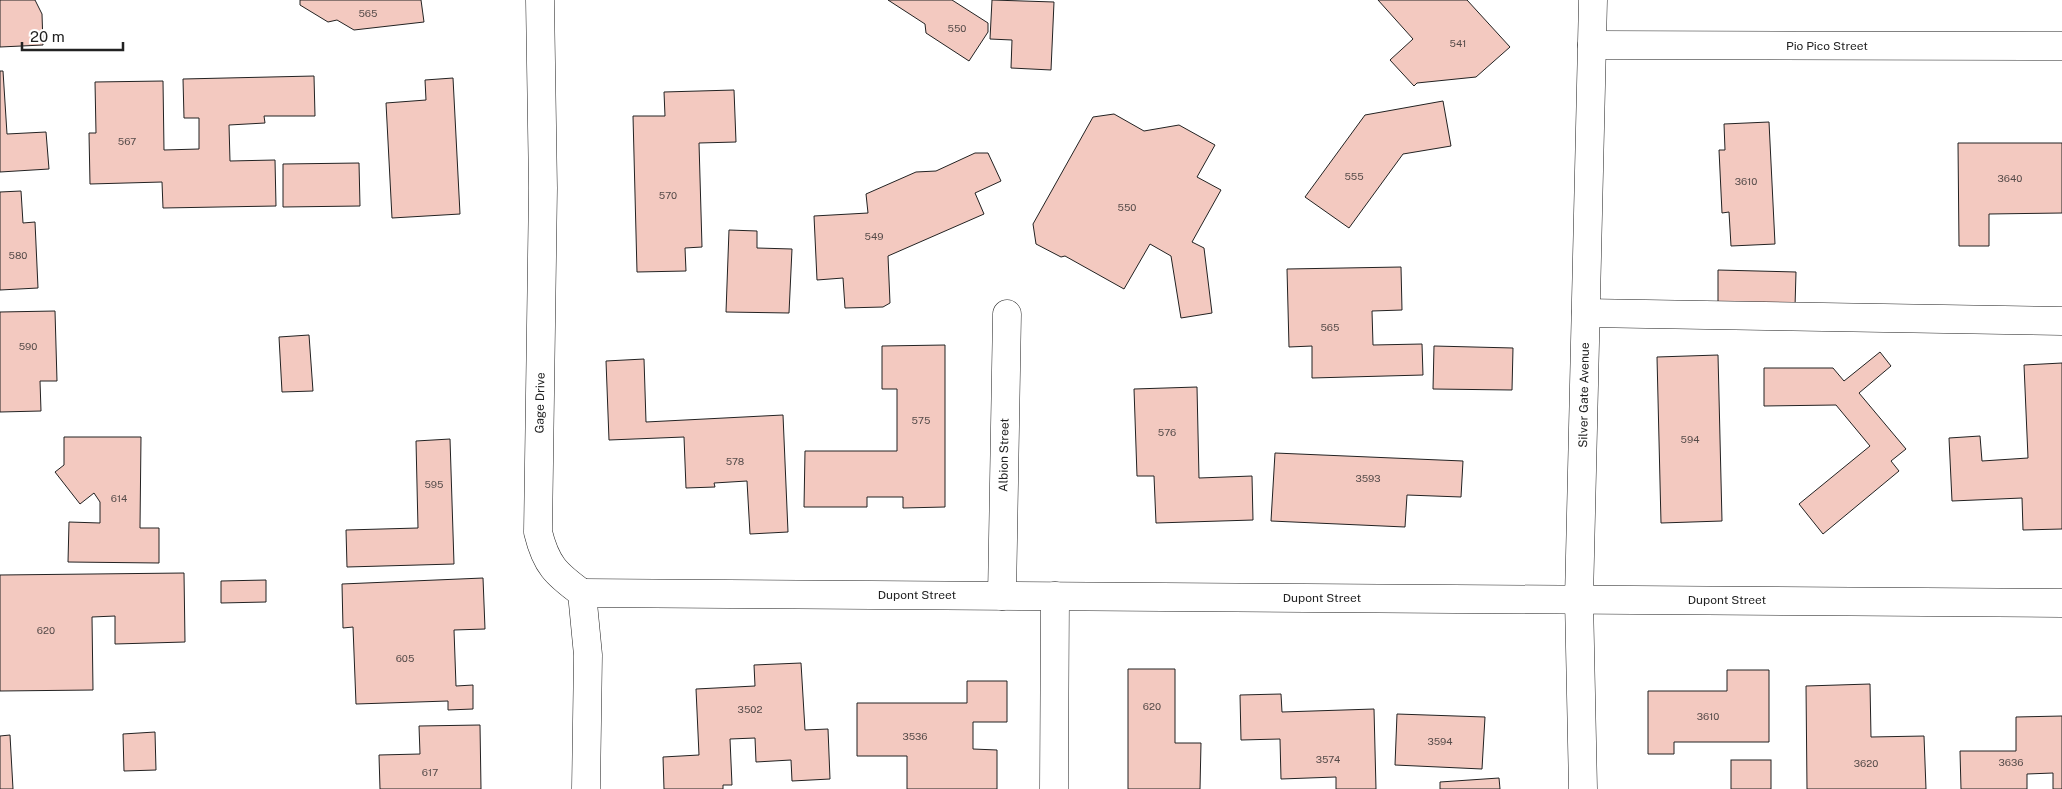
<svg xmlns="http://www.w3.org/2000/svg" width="2062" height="789" font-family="'Public Sans',sans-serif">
<rect width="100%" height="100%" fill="#fff"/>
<g fill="#f3c9c0" stroke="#222">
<polygon points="0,0 35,0 42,14 43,45 0,47"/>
<polygon points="300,0 421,0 424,22 354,30 337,20 328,22 300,5"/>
<polygon points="888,0 952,0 988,23 988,32 969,61 926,33 925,24"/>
<polygon points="992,0 1054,2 1051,70 1011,68 1012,40 990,39"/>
<polygon points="1378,0 1467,0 1510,47 1476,77 1417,83 1414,86 1390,60 1413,39"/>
<polygon points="0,71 3,71 7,134 46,132 49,169 0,172"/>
<polygon points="314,76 315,116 264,116 265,123 229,125 230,161 275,160 276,206 163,208 162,182 90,184 89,133 96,133 95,82 163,81 164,150 199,149 199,118 184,118 183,79"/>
<polygon points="453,78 460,214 392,218 386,103 426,100 425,80"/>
<polygon points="734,90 736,142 699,143 702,247 685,248 686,271 637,272 633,116 665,116 664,92"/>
<polygon points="1443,101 1451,146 1403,154 1349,228 1305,197 1365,115"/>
<polygon points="1114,114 1144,131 1179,125 1215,145 1197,177 1221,190 1192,242 1204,248 1212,313 1181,318 1171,256 1150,244 1124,289 1065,256 1061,257 1036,244 1033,224 1093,117"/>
<polygon points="1769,122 1775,244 1731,246 1729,212 1722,213 1719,150 1725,150 1724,124"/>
<polygon points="1958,143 2062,143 2062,213 1989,214 1989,246 1959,246"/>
<polygon points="975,153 988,153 1001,181 975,193 984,214 888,256 890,303 883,307 845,308 843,278 817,280 814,216 868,213 866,194 916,172 936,171"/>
<polygon points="359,163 360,206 283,207 283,164"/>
<polygon points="21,191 23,223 35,222 38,288 0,290 0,192"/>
<polygon points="729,230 757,231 757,248 792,249 789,313 726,312"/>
<polygon points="1401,267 1402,310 1372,311 1373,345 1422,344 1423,375 1312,378 1312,346 1289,347 1287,269"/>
<polygon points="1718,270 1796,272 1795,307 1718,305"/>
<polygon points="55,311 57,381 40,381 41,411 0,412 0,312"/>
<polygon points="309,335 313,391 282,392 279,337"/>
<polygon points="945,345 945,507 903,508 903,497 867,497 867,507 804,507 805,451 897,451 897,389 882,389 882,346"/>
<polygon points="1434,346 1513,348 1512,390 1433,389"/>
<polygon points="1880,352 1891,366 1859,393 1906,449 1891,461 1899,471 1823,534 1799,504 1870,446 1836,405 1764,406 1764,368 1833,368 1844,381"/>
<polygon points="1718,355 1722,521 1661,523 1657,357"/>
<polygon points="644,359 646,422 783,415 788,532 750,534 747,481 714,483 715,487 686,488 684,437 609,440 606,361"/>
<polygon points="2062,363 2062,529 2023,530 2022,498 1952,501 1949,438 1980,436 1982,461 2028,458 2024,365"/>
<polygon points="1197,387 1199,478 1252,476 1253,520 1156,523 1154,476 1137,476 1134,389"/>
<polygon points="64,437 141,437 140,528 159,528 159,563 68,562 69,522 100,523 100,502 94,493 80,504 55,472 64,465"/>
<polygon points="450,439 454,564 347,567 346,530 418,528 416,441"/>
<polygon points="1275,453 1463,461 1461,497 1407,495 1405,527 1271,521"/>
<polygon points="184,573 185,642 115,644 115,616 92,617 93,690 0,691 0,575"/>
<polygon points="483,578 485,629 454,630 456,686 473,685 473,709 448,710 448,701 356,704 353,627 343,628 342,584"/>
<polygon points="266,580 266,602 221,603 221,581"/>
<polygon points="801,663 805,730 828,729 830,779 792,781 791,760 756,762 755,738 730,739 732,785 723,785 723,789 664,789 663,757 699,755 696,689 755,686 754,665"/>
<polygon points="1128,669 1175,669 1175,743 1201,743 1200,789 1128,789"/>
<polygon points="1727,670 1769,670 1769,742 1674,742 1674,754 1648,754 1648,691 1727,691"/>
<polygon points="967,681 1007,681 1007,722 973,722 973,749 997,750 997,789 907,789 907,756 857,756 857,703 967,703"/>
<polygon points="1870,684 1871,737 1924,736 1926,789 1807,789 1806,686"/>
<polygon points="1281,694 1282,712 1374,709 1376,789 1336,789 1336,777 1281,779 1280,739 1241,740 1240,695"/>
<polygon points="1397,714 1485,717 1482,769 1395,765"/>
<polygon points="2062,716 2062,789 2053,789 2053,773 2027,774 2027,789 1961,789 1960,751 2016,751 2016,717"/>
<polygon points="480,725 481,789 380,789 379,755 420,754 419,726"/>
<polygon points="155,732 156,770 124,771 123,734"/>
<polygon points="10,735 13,789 0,789 0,736"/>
<rect x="1731" y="760" width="40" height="29"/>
<polygon points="1499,778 1500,789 1440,789 1440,782"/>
</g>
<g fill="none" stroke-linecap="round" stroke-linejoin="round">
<g stroke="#222" stroke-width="29">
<g id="minor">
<path d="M 540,0 L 543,188 L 538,532 C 546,565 556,574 582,593 L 588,655 L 586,789"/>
<polyline points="1592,45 2062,46"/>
<polyline points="1586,313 2062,321"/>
<polyline points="582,593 2062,603"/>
<polyline points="1002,596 1007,314"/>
<polyline points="1054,789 1055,596"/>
<polyline points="1583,789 1579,599 1593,0"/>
</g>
</g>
<use href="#minor" stroke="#fff" stroke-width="28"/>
</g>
<g text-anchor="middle" stroke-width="4" stroke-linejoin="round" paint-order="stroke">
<g font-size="10" fill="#564c4a">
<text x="368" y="17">565</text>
<text x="957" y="32">550</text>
<text x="1458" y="47">541</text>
<text x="127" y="145">567</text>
<text x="1354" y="180">555</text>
<text x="2010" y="182">3640</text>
<text x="1746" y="185">3610</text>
<text x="668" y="199">570</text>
<text x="1127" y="211">550</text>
<text x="874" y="240">549</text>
<text x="18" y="259">580</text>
<text x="1330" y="331">565</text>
<text x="28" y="350">590</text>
<text x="921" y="424">575</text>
<text x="1167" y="436">576</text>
<text x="1690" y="443">594</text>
<text x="735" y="465">578</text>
<text x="1368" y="482">3593</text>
<text x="434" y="488">595</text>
<text x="119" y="502">614</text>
<text x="46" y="634">620</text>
<text x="405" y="662">605</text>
<text x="1152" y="710">620</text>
<text x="750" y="713">3502</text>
<text x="1708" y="720">3610</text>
<text x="915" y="740">3536</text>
<text x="1440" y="745">3594</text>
<text x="1328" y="763">3574</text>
<text x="2011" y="766">3636</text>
<text x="1866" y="767">3620</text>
<text x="430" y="776">617</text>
</g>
<g font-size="12" fill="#222" stroke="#fff">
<text x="1827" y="50">Pio Pico Street</text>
<text transform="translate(1584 395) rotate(-89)" y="4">Silver Gate Avenue</text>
<text transform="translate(540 403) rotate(-89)" y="4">Gage Drive</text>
<text transform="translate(1004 455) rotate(-89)" y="4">Albion Street</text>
<text x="917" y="599">Dupont Street</text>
<text x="1322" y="602">Dupont Street</text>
<text x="1727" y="604">Dupont Street</text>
</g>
</g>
<path d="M22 42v8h101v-8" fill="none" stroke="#222222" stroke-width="2.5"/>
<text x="30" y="42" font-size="15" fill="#222222" stroke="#ffffff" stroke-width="4" paint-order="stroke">20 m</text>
</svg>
